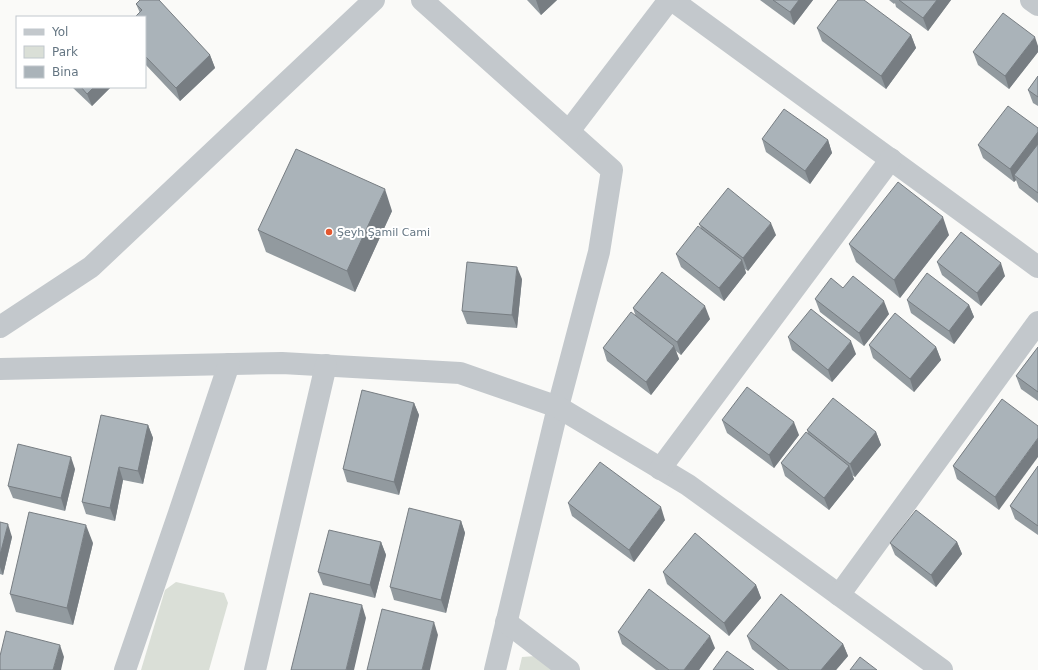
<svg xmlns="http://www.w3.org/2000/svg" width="1038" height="670" font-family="'DejaVu Sans',sans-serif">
<rect width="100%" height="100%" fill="#fafaf8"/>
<g fill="#dadfd7">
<polygon points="176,582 224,593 228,603 209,670 141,670 165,590"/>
<polygon points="536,656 554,670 519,670 522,657"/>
</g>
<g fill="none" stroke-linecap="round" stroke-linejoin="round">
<g stroke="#c3c8cc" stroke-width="22">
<polyline points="422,0 612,170 599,252 558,407 495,670"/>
<polyline points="672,0 1038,267"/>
<polyline points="1031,0 1038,5"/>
<polyline points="569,131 669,0"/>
<polyline points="0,327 91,267 374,0"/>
<polyline points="0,369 282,363 460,373 558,407 688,485 942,670"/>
<polyline points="660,469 891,159"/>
<polyline points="839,595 1038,322"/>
<polyline points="506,622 569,670"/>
<polyline points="125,670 179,513 229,364"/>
<polyline points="255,670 326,365"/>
</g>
</g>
<g fill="#929a9f">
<polygon points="527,0 557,0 541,15"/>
<polygon points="760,0 813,0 794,25"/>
<polygon points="889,0 951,0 928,31 896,7 895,3 894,4"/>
<polygon points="136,4 210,55 215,68 180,101 145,64 145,17 140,13"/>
<polygon points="817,28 911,35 916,48 886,89 822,41"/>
<polygon points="1038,46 1038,52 1009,89 978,65 973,52"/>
<polygon points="1038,76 1038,106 1033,103 1028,90"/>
<polygon points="72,87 111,87 92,106"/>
<polygon points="1038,128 1038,203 1019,188 1016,180 1014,182 983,158 978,145"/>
<polygon points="762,139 828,140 832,153 810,184 766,152"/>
<polygon points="392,211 355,292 266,252 258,230"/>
<polygon points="699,224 776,235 748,271 745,269 746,273 724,301 681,267 676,254 701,228"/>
<polygon points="949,235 900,298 856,262 849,244"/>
<polygon points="937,262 1005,276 981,306 942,275"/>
<polygon points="522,279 517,328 467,324 462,311"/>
<polygon points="843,288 889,314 864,346 820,312 815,299"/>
<polygon points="907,300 969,305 974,317 954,344 911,313"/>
<polygon points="633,308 710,319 681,355 676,351 679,359 651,395 607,361 603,348 636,317"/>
<polygon points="788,337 856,354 832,382 792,350"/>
<polygon points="869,345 936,347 941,360 914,392 873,358"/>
<polygon points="1038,347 1038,401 1021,389 1016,376"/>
<polygon points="1002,399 999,510 957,479 953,466"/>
<polygon points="414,403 419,415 399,495 347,482 343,469"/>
<polygon points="722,420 799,435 774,468 727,433"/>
<polygon points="148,425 153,438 143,484 123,480 115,521 86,514 82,502"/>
<polygon points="807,430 876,432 881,445 855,477 852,475 854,479 829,510 785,476 781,463 808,434"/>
<polygon points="1038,466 1038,535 1015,519 1010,506"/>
<polygon points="75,469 65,511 13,498 8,486"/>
<polygon points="568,503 665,520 634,562 572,516"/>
<polygon points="461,521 465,533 446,613 394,600 390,587"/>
<polygon points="0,522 12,537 3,575 0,574"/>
<polygon points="381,542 386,555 375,598 323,585 318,572"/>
<polygon points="957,542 962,554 936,587 895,555 890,543"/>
<polygon points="93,543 73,625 16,612 10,594"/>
<polygon points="663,572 756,585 761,598 729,636 667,584"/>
<polygon points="618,632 715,648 699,670 656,670 622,644"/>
<polygon points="747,636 843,644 848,656 836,670 778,670 752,649"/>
</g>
<g fill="#777d82">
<polygon points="536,0 557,0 541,15"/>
<polygon points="799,0 813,0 794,25 790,12"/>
<polygon points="937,0 951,0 928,31 923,18"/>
<polygon points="911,35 916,48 886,89 881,76"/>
<polygon points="1035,37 1038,46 1038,52 1009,89 1005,76"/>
<polygon points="210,55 215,68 180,101 176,88"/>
<polygon points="94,87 111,87 92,106 87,94"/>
<polygon points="1038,132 1038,151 1014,175 1016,180 1014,182 1010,169"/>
<polygon points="828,140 832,153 810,184 805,171"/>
<polygon points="385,189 392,211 355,292 347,271"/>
<polygon points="943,217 949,235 900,298 894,280"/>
<polygon points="771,223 776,235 748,271 743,258"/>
<polygon points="742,260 746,273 724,301 719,288"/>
<polygon points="1001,263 1005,276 981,306 977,293"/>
<polygon points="517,267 522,279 517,328 512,315"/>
<polygon points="884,301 889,314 864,346 859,333"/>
<polygon points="969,305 974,317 954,344 949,331"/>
<polygon points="705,306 710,319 681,355 677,342"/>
<polygon points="851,341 856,354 832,382 828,370"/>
<polygon points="674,346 679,359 651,395 646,382"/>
<polygon points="936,347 941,360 914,392 910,379"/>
<polygon points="414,403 419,415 399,495 394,482"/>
<polygon points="794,422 799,435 774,468 769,455"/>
<polygon points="148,425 153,438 143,484 138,471"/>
<polygon points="876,432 881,445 855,477 850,464"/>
<polygon points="1038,438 1038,457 999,510 995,497"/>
<polygon points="71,457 75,469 65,511 61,498"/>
<polygon points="849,466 854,479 829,510 824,498"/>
<polygon points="119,467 123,480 115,521 110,508"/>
<polygon points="661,507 665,520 634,562 629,550"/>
<polygon points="461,521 465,533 446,613 441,600"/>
<polygon points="8,524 12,537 3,575 0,567 0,555"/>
<polygon points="86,525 93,543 73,625 67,608"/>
<polygon points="381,542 386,555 375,598 370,585"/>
<polygon points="957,542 962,554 936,587 931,575"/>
<polygon points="756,585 761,598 729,636 724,623"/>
<polygon points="362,605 366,618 354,670 346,670"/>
<polygon points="434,622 438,635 430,670 422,670"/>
<polygon points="710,636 715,648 699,670 684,670"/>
<polygon points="843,644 848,656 836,670 821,670"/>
<polygon points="60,645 64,657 61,670 53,670"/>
</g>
<g fill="#aab3b9" stroke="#777d82">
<polygon points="140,0 159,0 210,55 176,88 145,56 145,17 135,17 142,10 136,4"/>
<polygon points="773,0 799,0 790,12"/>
<polygon points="838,0 864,0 911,35 881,76 817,28"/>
<polygon points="899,0 937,0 923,18"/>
<polygon points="1003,13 1035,37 1005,76 973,52"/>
<polygon points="1038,76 1038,97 1028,90"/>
<polygon points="81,87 94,87 87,94"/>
<polygon points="1008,106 1038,128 1038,132 1010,169 978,145"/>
<polygon points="784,109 828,140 805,171 762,139"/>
<polygon points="1038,144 1038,193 1014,175"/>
<polygon points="296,149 385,189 347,271 258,230"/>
<polygon points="898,182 943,217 894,280 849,244"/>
<polygon points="728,188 771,223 743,258 699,224"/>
<polygon points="698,226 742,260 719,288 676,254"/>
<polygon points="961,232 1001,263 977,293 937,262"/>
<polygon points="467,262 517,267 512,315 462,311"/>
<polygon points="662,272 705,306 677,342 633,308"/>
<polygon points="927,273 969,305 949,331 907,300"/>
<polygon points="853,276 884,301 859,333 815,299 831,278 843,288"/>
<polygon points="811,309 851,341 828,370 788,337"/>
<polygon points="631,312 674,346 646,382 603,348"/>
<polygon points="895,313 936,347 910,379 869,345"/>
<polygon points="1038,347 1038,392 1016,376"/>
<polygon points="747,387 794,422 769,455 722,420"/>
<polygon points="362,390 414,403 394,482 343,469"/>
<polygon points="833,398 876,432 850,464 807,430"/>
<polygon points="1002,399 1038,426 1038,438 995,497 953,466"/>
<polygon points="101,415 148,425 138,471 119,467 110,508 82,502"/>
<polygon points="806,432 849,466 824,498 781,463"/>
<polygon points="18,444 71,457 61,498 8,486"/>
<polygon points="600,462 661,507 629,550 568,503"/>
<polygon points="1038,466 1038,526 1010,506"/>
<polygon points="409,508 461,521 441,600 390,587"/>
<polygon points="916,510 957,542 931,575 890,543"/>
<polygon points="29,512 86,525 67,608 10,594"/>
<polygon points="0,522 8,524 0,555"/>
<polygon points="329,530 381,542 370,585 318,572"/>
<polygon points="695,533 756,585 724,623 663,572"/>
<polygon points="649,589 710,636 684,670 669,670 618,632"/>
<polygon points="310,593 362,605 346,670 291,670"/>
<polygon points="781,594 843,644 821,670 789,670 747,636"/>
<polygon points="382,609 434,622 422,670 367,670"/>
<polygon points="6,631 60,645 53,670 0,670 0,656"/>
<polygon points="727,651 754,670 713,670"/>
<polygon points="860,657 877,670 850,670"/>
</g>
<circle fill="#e4572e" stroke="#fff" stroke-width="1.5" cx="329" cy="232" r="4"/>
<g text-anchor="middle" stroke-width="4" stroke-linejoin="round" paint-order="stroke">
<g font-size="11" fill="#657683" stroke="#fff" text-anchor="start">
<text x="337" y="236">Şeyh Şamil Cami</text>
</g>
</g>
<rect x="16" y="16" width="130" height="72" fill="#ffffff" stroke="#c1c8cd"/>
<rect x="24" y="29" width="20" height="6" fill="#c3c8cc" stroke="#c1c8cd"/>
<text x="52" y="36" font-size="12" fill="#657683">Yol</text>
<rect x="24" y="46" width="20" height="12" fill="#dadfd7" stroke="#c1c8cd"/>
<text x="52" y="56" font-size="12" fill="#657683">Park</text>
<rect x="24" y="66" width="20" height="12" fill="#aab3b9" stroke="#c1c8cd"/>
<text x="52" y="76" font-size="12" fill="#657683">Bina</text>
</svg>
